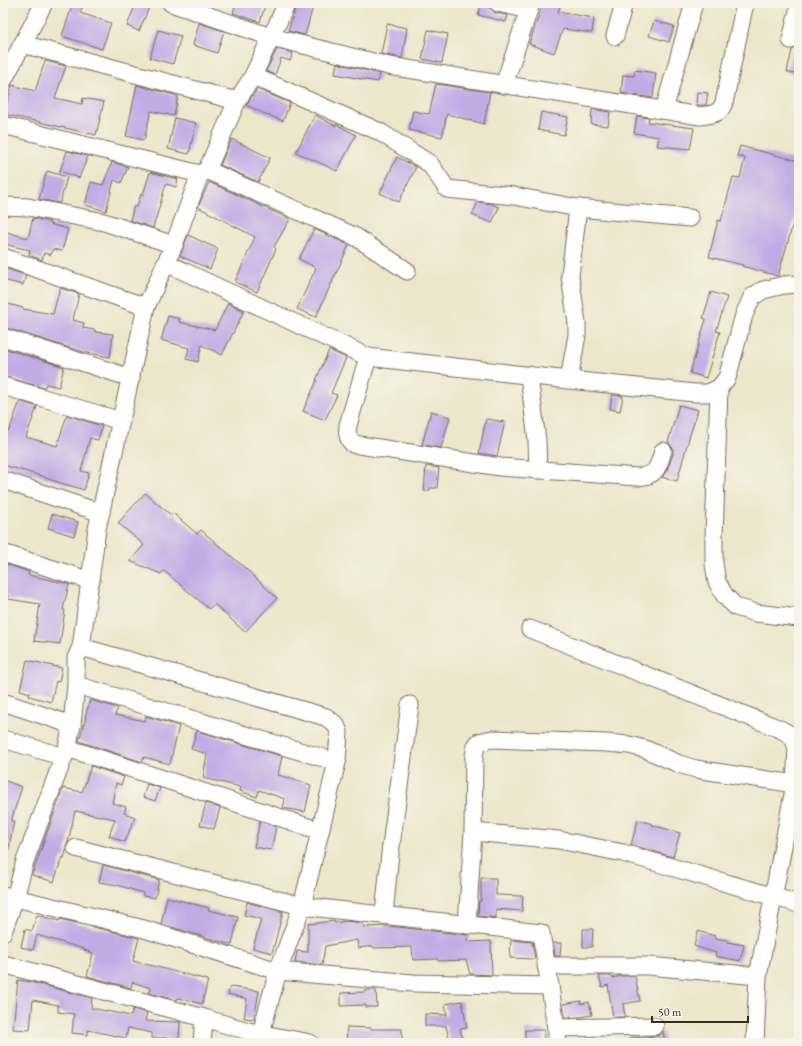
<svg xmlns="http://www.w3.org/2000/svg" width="802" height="1046" font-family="'EB Garamond',serif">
<rect width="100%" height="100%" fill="#f7f3e8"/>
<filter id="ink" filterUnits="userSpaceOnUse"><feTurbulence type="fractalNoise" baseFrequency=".025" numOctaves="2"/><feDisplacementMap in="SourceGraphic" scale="8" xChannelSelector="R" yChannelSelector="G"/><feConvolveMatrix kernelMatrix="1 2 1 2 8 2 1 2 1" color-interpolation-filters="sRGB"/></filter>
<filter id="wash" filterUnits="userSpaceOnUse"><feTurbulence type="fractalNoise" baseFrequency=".012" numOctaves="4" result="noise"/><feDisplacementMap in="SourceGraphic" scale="16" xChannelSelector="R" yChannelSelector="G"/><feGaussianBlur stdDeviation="0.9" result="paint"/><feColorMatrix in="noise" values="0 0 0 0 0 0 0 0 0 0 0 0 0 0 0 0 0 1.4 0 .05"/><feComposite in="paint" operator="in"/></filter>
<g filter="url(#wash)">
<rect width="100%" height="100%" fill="#ece6cb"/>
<g id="blocks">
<g fill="#c2abe5">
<polygon points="73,3 84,3 80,13 111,23 102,49 62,36"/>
<polygon points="136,3 151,3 139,31 127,26"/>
<polygon points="236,3 266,3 260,22 233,13"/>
<polygon points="297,3 314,3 305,35 288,31"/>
<polygon points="543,3 561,3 558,12 594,18 592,33 563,29 554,53 529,44"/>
<polygon points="481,6 490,8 495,13 508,15 506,22 478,15"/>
<polygon points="654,21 674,26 669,42 649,36"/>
<polygon points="199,23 224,31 217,53 193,45"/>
<polygon points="387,24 407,28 402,58 381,54"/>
<polygon points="158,30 181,36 173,64 150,58"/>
<polygon points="428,30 448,34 442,63 422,59"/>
<polygon points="799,46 799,75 787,72 792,50"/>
<polygon points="277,49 293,53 290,61 281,58 275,75 266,71"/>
<polygon points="45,61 66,66 55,98 82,104 83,98 104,102 96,135 4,114 12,85 35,91"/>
<polygon points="337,63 380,74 378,82 335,74"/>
<polygon points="635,70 656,73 653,98 621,93 623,75 634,76"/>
<polygon points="436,84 490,92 484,124 447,114 442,137 409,130 413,111 429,114"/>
<polygon points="137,85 178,96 174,116 151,111 144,140 126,136"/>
<polygon points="257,89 290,103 283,121 263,113 246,105"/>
<polygon points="697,92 708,93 706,105 696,105"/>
<polygon points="592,109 610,112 608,126 591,124"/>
<polygon points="541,112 568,117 564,135 538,130"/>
<polygon points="315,115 336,126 336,124 356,135 337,171 296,152"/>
<polygon points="637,116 649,118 648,122 694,128 690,149 657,146 659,137 634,133"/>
<polygon points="175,118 196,123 189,154 168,149"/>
<polygon points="232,139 270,158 258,182 220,165"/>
<polygon points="740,146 799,161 799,203 778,276 742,266 743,265 709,257 718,220 721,221 733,177 740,178 745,158 737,156"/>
<polygon points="67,151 88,156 79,178 60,171"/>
<polygon points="397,157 416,167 399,202 380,193"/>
<polygon points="112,162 128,167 121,183 114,180 106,211 85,205 91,182 103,185"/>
<polygon points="47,171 67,177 60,203 39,199"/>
<polygon points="150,172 178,179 176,187 166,184 153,228 130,220 134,206 137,207 141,194 143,195"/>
<polygon points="209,182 290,219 274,247 276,249 257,292 235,282 255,237 198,207"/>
<polygon points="478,202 492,204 499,207 492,223 472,215"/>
<polygon points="33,218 50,222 49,224 68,229 62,251 53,249 51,255 44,253 42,260 29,255 30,250 3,244 3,231 28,238"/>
<polygon points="314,229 349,245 316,317 297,309 316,268 299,259"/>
<polygon points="188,235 218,249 210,269 180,256"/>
<polygon points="3,268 26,275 23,285 3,280"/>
<polygon points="60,288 79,294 73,320 84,323 83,328 95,330 95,332 113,334 110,357 83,352 3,327 8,304 23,308 23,309 53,314"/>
<polygon points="711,292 727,297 716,331 720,332 706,378 690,373 706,319 703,318"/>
<polygon points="228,303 244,311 222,355 202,345 198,362 186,359 189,348 161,340 168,316 180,319 179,322 215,330"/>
<polygon points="3,348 64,367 59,387 46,384 44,388 3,376"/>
<polygon points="329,350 346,358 331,393 337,395 325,420 303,411 317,380 316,380"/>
<polygon points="612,395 623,396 620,411 610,409"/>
<polygon points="20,401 37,407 26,437 57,446 67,415 102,426 98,440 90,438 81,471 89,473 84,490 45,478 45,477 3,465 3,429 9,431"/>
<polygon points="679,405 698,410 689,438 677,481 662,477 667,470 673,454 673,448 668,442"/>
<polygon points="431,411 450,417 441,448 422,445"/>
<polygon points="486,419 505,422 497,456 479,453"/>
<polygon points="426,466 439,468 437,488 430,488 429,491 424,491"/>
<polygon points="145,493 171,515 173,513 197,534 201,530 245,568 277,598 245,632 214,604 209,609 164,571 161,574 130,561 144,545 118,523"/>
<polygon points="52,514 78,522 74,536 48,528"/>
<polygon points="3,563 29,572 28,575 69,584 63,610 65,610 60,644 34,641 40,604 8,599 8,595 3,595"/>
<polygon points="27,660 62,668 59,682 56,681 51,702 29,696 30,693 20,690"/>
<polygon points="90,700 118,708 115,715 145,721 146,716 179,726 170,764 144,757 142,762 79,741 86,717 85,717"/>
<polygon points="197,731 282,756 278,775 311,785 305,812 283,808 285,799 259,790 257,797 240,791 241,787 203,778 207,754 191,749"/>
<polygon points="91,766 124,777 121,785 116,783 112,803 126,807 124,813 135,817 125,842 109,836 115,819 75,811 68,842 66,846 66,851 64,858 62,857 54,882 32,875 63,788 82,792"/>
<polygon points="3,780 22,787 11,821 14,821 8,853 3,853"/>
<polygon points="147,784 160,788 155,801 143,797"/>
<polygon points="206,803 220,808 214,829 200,825"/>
<polygon points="638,820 653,824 652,825 680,833 673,857 631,845"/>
<polygon points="260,821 276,827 271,850 254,847"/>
<polygon points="103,865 159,880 155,898 143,896 143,893 117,885 99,882"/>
<polygon points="481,878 496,878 496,895 523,896 522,911 496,909 496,918 478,916 479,901 481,901"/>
<polygon points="167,897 209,908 208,910 238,917 232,945 161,924"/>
<polygon points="247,902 283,912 272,953 253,948 261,919 244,915"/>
<polygon points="37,915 59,921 60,919 139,938 133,961 208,980 202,1004 178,998 177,1000 149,993 151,988 132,982 131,988 87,976 93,953 84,950 84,949 37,935 33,950 21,947 25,929 32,931"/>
<polygon points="334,921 334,923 346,921 363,923 364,927 388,926 469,935 468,942 491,941 492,975 470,974 466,960 438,961 438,959 413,960 412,947 374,948 373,946 358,948 357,940 325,946 322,965 295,962 297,951 308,952 308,924"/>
<polygon points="583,929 593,929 592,947 583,947"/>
<polygon points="698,931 715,936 714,938 727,940 727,942 744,945 740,961 715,956 716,953 694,946"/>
<polygon points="511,940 532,942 535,959 510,958"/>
<polygon points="553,943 561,943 560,956 555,956"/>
<polygon points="599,976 611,976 612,978 621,976 635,976 640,1001 623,1004 625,1017 613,1017 608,985 602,987"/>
<polygon points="18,980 31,982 92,998 91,1008 131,1016 133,1009 147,1013 145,1021 180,1022 179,1038 152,1038 152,1033 128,1028 126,1038 88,1030 88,1035 72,1033 74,1014 58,1012 58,1005 33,1000 30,1030 13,1029"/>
<polygon points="230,987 259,991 254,1019 244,1018 247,999 228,994"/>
<polygon points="365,990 376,990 377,1007 366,1007 366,1005 341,1006 341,993 365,992"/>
<polygon points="462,1001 467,1028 460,1029 464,1043 450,1043 446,1026 425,1026 425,1014 447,1015 445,1004"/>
<polygon points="581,1001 581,1004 589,1002 592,1015 581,1017 565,1018 563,1004"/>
<polygon points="347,1027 371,1028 371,1029 402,1029 402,1043 346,1043"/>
<rect x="525" y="1030" width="19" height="13"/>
<polygon points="663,1031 665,1043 629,1043 629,1038 656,1036 660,1035"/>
</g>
</g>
</g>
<g filter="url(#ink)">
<use href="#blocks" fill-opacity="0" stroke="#796c5b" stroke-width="1"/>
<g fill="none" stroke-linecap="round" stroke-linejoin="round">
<g stroke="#796c5b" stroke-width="19">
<g id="minor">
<path d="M 171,3 L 271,37 L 389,66 L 700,116 C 712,114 719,115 724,103 L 745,3"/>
<polyline points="498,3 529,10"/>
<polyline points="615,36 624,3"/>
<polyline points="791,40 799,7"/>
<polyline points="22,44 237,101"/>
<polyline points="253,76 380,132 430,164 447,189 514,196 578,208 690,218"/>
<polyline points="3,81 44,3"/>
<polyline points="504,85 531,3"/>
<polyline points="664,110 694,3"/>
<polyline points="3,125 200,174"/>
<polyline points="207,170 356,237 407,271"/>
<polyline points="3,206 28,207 104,222 174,245"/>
<polyline points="3,257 146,307"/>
<polyline points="166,263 368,357 569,380 695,393 708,393 719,388 727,378 744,315 752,297 763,290 784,285 799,284"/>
<polyline points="3,337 131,378"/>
<path d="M 368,357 L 348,425 C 347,433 347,438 353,444 L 500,467 L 638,477 C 657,476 658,467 663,451"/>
<polyline points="529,375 537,441 538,470"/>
<polyline points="569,380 577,335 577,323 570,276 578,208"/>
<polyline points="3,386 121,421"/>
<polyline points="719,388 714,537 714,564 717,582 725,596 736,607 756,613 799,618"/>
<polyline points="3,480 101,513"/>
<polyline points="3,553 91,581"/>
<polyline points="530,629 780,729 789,734 794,740 797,748 795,784 758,976"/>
<polyline points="76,685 337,762"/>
<polyline points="3,702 72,725"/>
<polyline points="3,739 64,757"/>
<polyline points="67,748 191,788 320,831"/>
<polyline points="473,832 559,840 623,853 799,904"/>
<polyline points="76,848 302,906 541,933 550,986 413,983 278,971 261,1033"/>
<polyline points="3,895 144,929 278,971 302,906 337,762 339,732 336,725 326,717 81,647"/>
<polyline points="384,915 390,853 410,705"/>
<polyline points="467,925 473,832 474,756 476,746 479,742 492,739 606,743 629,745 645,749 679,764 696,769 795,784"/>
<polyline points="3,932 15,898 25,861 67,748 72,725 76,685 76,658 81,647 97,529 146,307 174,245 200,174 207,170 237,101 253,76 287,3"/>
<polyline points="3,964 204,1018 248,1031 310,1043"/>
<polyline points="546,966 648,966 758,976 755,1043"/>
<polyline points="550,986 558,1043"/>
<polyline points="556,1028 655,1026"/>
<polyline points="202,1043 204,1018"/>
</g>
</g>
<use href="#minor" stroke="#fff" stroke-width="17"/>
</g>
</g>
<rect width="802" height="1046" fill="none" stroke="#f7f3e8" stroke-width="16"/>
<path d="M652 1016v6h96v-6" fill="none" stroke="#3b2a1e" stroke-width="2"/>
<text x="658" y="1016" font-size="12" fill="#3b2a1e" stroke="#f7f3e8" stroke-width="3" paint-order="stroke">50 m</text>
</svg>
